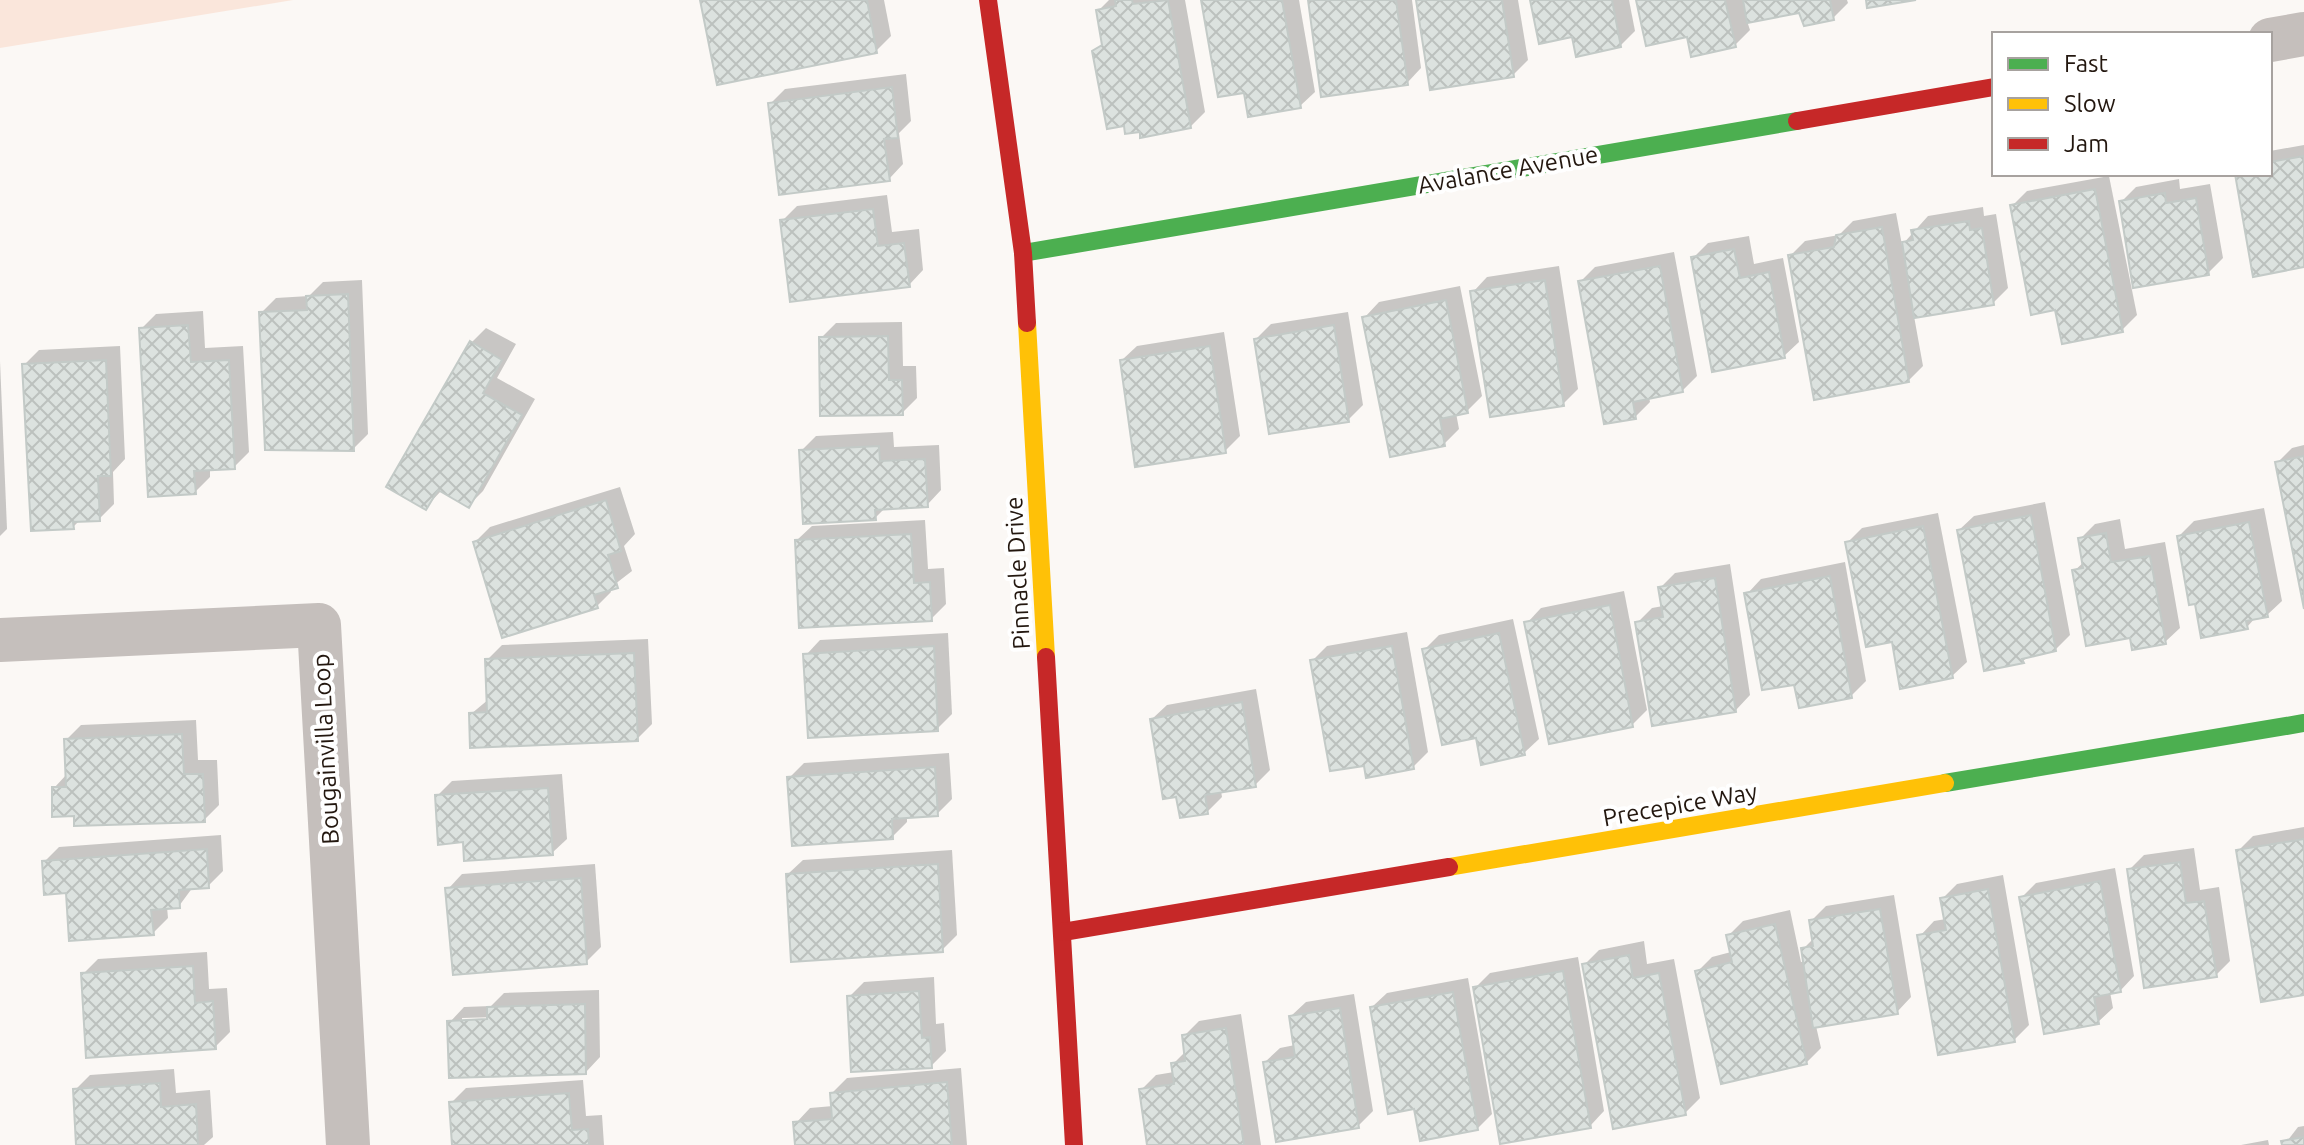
<svg xmlns="http://www.w3.org/2000/svg" width="2304" height="1145" font-family="Ubuntu,sans-serif">
<defs>
<pattern id="building-cross-hatch" width="8" height="8" patternUnits="userSpaceOnUse" patternTransform="scale(2)"><rect width="8" height="8" fill="#dce2df"/><path d="M0 0l8 8M0 8l8-8" fill="none" stroke="#bcc1be"/></pattern>
</defs>
<rect width="100%" height="100%" fill="#fbf8f5"/>
<polygon fill="#fae6db" points="0,0 293,0 0,48"/>
<g fill="#0003" fill-rule="evenodd">
<polygon points="702,0 884,0 891,36 876,51"/>
<polygon points="1109,0 1185,0 1205,112 1190,127 1141,130 1095,52 1104,43 1098,11"/>
<polygon points="1203,0 1299,0 1315,92 1300,106 1245,91"/>
<polygon points="1310,0 1412,0 1421,68 1407,83"/>
<polygon points="1418,0 1518,0 1528,60 1513,75"/>
<polygon points="1532,0 1629,0 1635,31 1620,46 1574,35"/>
<polygon points="1638,0 1847,0 1848,3 1833,18 1800,10 1747,21 1750,30 1735,45 1688,34"/>
<polygon points="906,74 911,121 899,133 903,164 889,179 770,104 785,89"/>
<polygon points="2304,145 2304,265 2237,174 2270,174 2270,151"/>
<polygon points="2109,176 2137,315 2122,330 2057,308 2012,206 2027,191"/>
<polygon points="2179,179 2180,189 2210,184 2223,258 2208,273 2121,202 2136,187"/>
<polygon points="887,195 892,232 919,229 923,270 909,285 782,221 797,206"/>
<polygon points="1983,207 1984,216 1996,214 2008,288 1993,303 1914,316 1923,366 1908,381 1790,256 1805,241 1839,235 1853,221 1896,213 1902,245 1928,216"/>
<polygon points="1749,236 1754,264 1783,258 1799,342 1784,356 1693,258 1708,243"/>
<polygon points="1674,252 1697,376 1682,391 1649,397 1650,402 1635,417 1580,282 1595,267"/>
<polygon points="1559,266 1578,389 1563,404 1473,292 1487,277"/>
<polygon points="362,280 368,434 353,449 261,313 276,298 309,296 323,282"/>
<polygon points="1460,286 1482,396 1467,411 1456,413 1459,429 1444,444 1365,317 1379,302"/>
<polygon points="203,311 205,348 243,346 249,452 234,467 210,468 210,477 195,492 141,329 156,314"/>
<polygon points="1348,312 1363,405 1348,420 1256,339 1271,324"/>
<polygon points="902,322 903,366 916,366 917,398 902,413 821,338 836,323"/>
<polygon points="486,328 516,344 497,378 535,399 483,491 468,506 442,490 426,507 472,342"/>
<polygon points="1224,332 1240,436 1225,451 1122,360 1137,346"/>
<polygon points="120,346 125,459 113,472 114,504 99,519 80,520 73,527 24,365 39,350"/>
<polygon points="0,361 7,529 0,536"/>
<polygon points="893,432 894,447 939,445 941,490 927,505 886,507 875,518 802,450 816,436"/>
<polygon points="2304,445 2304,599 2277,463 2292,448"/>
<polygon points="620,487 635,534 624,546 632,571 610,588 611,592 597,606 475,542 490,527"/>
<polygon points="2045,502 2070,635 2055,650 2030,655 2023,661 1986,668 1959,530 1974,516"/>
<polygon points="2264,508 2282,601 2267,615 2256,617 2247,627 2179,536 2194,521"/>
<polygon points="1938,513 1967,662 1952,676 1893,640 1847,543 1862,528"/>
<polygon points="2120,519 2125,549 2165,542 2180,628 2165,642 2131,635 2074,571 2084,562 2080,539 2095,524"/>
<polygon points="925,520 928,569 944,568 946,604 931,619 797,540 812,526"/>
<polygon points="1845,562 1866,681 1851,696 1796,683 1747,594 1761,579"/>
<polygon points="1730,564 1750,695 1736,710 1638,622 1652,608 1663,606 1660,588 1675,573"/>
<polygon points="1624,591 1647,710 1632,725 1527,623 1541,608"/>
<polygon points="1513,619 1539,739 1524,753 1477,735 1424,650 1439,635"/>
<polygon points="1407,632 1428,752 1413,767 1365,763 1312,661 1327,646"/>
<polygon points="948,633 952,714 937,729 806,655 820,640"/>
<polygon points="648,639 652,724 637,739 471,714 489,699 487,660 502,645"/>
<polygon points="1256,689 1270,770 1255,785 1221,791 1222,797 1207,812 1177,795 1152,719 1167,705"/>
<polygon points="196,720 198,760 217,760 219,805 204,820 76,814 54,788 67,774 66,740 81,725"/>
<polygon points="949,753 952,799 937,814 907,816 907,822 892,837 789,778 804,763"/>
<polygon points="562,774 567,839 552,853 465,840 437,796 452,781"/>
<polygon points="2304,827 2304,993 2238,851 2253,836"/>
<polygon points="221,835 223,871 208,886 193,887 179,906 167,907 168,918 153,933 67,890 44,862 59,847"/>
<polygon points="2194,848 2200,890 2219,887 2230,961 2216,975 2129,870 2144,855"/>
<polygon points="952,850 957,935 942,950 788,874 803,860"/>
<polygon points="595,864 601,947 586,962 448,889 462,874"/>
<polygon points="2115,868 2134,976 2120,991 2110,992 2113,1008 2098,1022 2021,898 2036,883"/>
<polygon points="2003,875 2029,1025 2014,1040 1920,936 1934,921 1946,919 1942,899 1957,884"/>
<polygon points="1894,895 1911,997 1897,1012 1816,1026 1821,1048 1806,1063 1697,972 1712,957 1731,952 1728,936 1743,921 1790,910 1801,962 1805,961 1803,949 1814,938 1811,921 1826,906"/>
<polygon points="1644,941 1647,964 1674,959 1700,1098 1685,1113 1584,965 1599,950"/>
<polygon points="207,952 209,989 227,988 230,1032 215,1047 83,974 98,959"/>
<polygon points="1578,957 1604,1111 1590,1126 1475,988 1490,973"/>
<polygon points="934,977 936,1024 944,1023 946,1051 931,1066 849,997 864,982"/>
<polygon points="1468,978 1492,1114 1477,1129 1416,1107 1372,1007 1387,993"/>
<path d="M 599,990 L 600,1057 L 586,1072 L 450,1022 L 464,1007 L 491,1006 L 504,993 ZM 497,1017 L 497,1021 L 462,1022 L 462,1018 Z"/>
<polygon points="1354,994 1373,1111 1358,1126 1265,1062 1280,1048 1295,1045 1291,1016 1306,1002"/>
<polygon points="1241,1014 1261,1145 1149,1145 1141,1090 1156,1075 1174,1072 1173,1064 1186,1051 1184,1036 1199,1021"/>
<polygon points="961,1068 967,1145 797,1145 796,1123 810,1108 833,1106 832,1093 847,1078"/>
<polygon points="174,1069 176,1093 210,1090 213,1137 204,1145 78,1145 75,1090 90,1075"/>
<polygon points="583,1080 586,1116 602,1115 604,1145 454,1145 451,1103 466,1088"/>
<polygon points="2304,1126 2304,1145 2284,1145 2298,1127"/>
<polygon points="2268,1140 2269,1145 2241,1145"/>
</g>
<g fill="url(#building-cross-hatch)" stroke="#c3cac7" stroke-width="2">
<polygon points="700,0 867,0 877,53 717,85"/>
<polygon points="1115,0 1132,0 1133,4 1168,0 1191,128 1140,138 1140,132 1125,134 1124,126 1107,129 1092,51 1102,45 1096,10 1116,6"/>
<polygon points="1201,0 1282,0 1301,108 1248,117 1244,93 1218,97"/>
<polygon points="1308,0 1396,0 1408,85 1321,97"/>
<polygon points="1416,0 1502,0 1514,77 1430,90"/>
<polygon points="1530,0 1612,0 1621,47 1576,57 1572,37 1539,44"/>
<polygon points="1636,0 1725,0 1736,47 1691,57 1687,37 1646,46"/>
<polygon points="1743,0 1830,0 1834,20 1804,26 1799,13 1747,23"/>
<polygon points="1866,0 1916,0 1867,8"/>
<polygon points="892,87 898,138 884,139 890,181 779,195 768,103"/>
<polygon points="2304,156 2304,267 2253,277 2235,174 2270,174 2270,162"/>
<polygon points="2095,189 2123,332 2062,344 2055,310 2031,315 2010,205"/>
<polygon points="2165,193 2166,203 2196,198 2209,275 2133,288 2119,201"/>
<polygon points="873,209 878,246 904,243 910,287 790,302 780,220"/>
<polygon points="1969,221 1970,230 1982,228 1994,305 1914,318 1902,242 1913,240 1911,230"/>
<polygon points="1882,227 1909,382 1814,400 1788,255 1834,247 1836,235"/>
<polygon points="1734,249 1740,278 1769,272 1785,358 1712,372 1691,257"/>
<polygon points="1660,266 1683,392 1633,402 1636,419 1604,424 1578,281"/>
<polygon points="1545,280 1564,406 1490,417 1470,291"/>
<polygon points="348,294 354,451 265,450 259,312 307,310 306,296"/>
<polygon points="1446,300 1468,413 1440,419 1445,446 1390,457 1362,317"/>
<polygon points="188,325 191,362 229,360 235,469 194,471 196,494 148,497 139,328"/>
<polygon points="1334,325 1349,422 1269,434 1254,339"/>
<polygon points="888,336 889,380 902,380 903,415 820,416 819,337"/>
<polygon points="470,341 502,360 483,393 522,415 469,508 438,490 426,510 386,487"/>
<polygon points="1210,346 1226,453 1135,467 1120,360"/>
<polygon points="106,360 111,476 98,476 100,521 73,522 74,529 31,531 22,364"/>
<polygon points="879,446 880,461 925,459 928,507 875,510 876,520 803,524 799,450"/>
<polygon points="2304,456 2304,609 2275,462"/>
<polygon points="606,500 621,551 608,555 618,588 594,595 598,608 502,638 473,542"/>
<polygon points="2031,515 2056,651 2022,659 2024,663 1984,671 1957,530"/>
<polygon points="2249,522 2268,617 2246,621 2248,629 2201,638 2195,604 2189,605 2177,536"/>
<polygon points="1923,526 1953,678 1900,689 1892,642 1866,647 1845,542"/>
<polygon points="2106,533 2111,562 2150,556 2166,644 2132,650 2130,638 2086,646 2072,570 2083,568 2078,538"/>
<polygon points="911,534 914,583 930,582 932,621 799,628 795,540"/>
<polygon points="1830,576 1852,698 1799,708 1794,685 1762,690 1744,593"/>
<polygon points="1715,578 1736,712 1652,726 1635,622 1663,617 1658,587"/>
<polygon points="1610,605 1633,727 1549,744 1524,622"/>
<polygon points="1499,633 1525,755 1481,765 1476,738 1442,745 1422,649"/>
<polygon points="934,646 938,731 808,738 803,654"/>
<polygon points="1392,646 1414,769 1366,778 1364,766 1330,771 1310,660"/>
<polygon points="634,653 638,741 470,748 469,713 487,712 485,659"/>
<polygon points="1242,702 1256,787 1205,795 1208,814 1180,818 1176,797 1163,799 1150,719"/>
<polygon points="182,734 184,774 203,774 205,822 74,826 74,816 52,817 52,787 66,787 64,739"/>
<polygon points="935,767 938,816 892,819 893,839 792,846 787,777"/>
<polygon points="548,788 553,855 464,861 463,842 438,845 435,795"/>
<polygon points="2304,839 2304,995 2261,1002 2236,850"/>
<polygon points="207,849 209,888 179,890 180,908 151,910 154,935 69,941 66,893 44,895 42,861"/>
<polygon points="2180,862 2186,903 2204,901 2217,977 2144,988 2127,869"/>
<polygon points="938,864 943,952 791,962 786,874"/>
<polygon points="581,878 587,964 453,975 445,888"/>
<polygon points="2100,881 2121,992 2094,997 2099,1024 2044,1034 2019,897"/>
<polygon points="1988,889 2015,1042 1938,1055 1917,935 1946,930 1940,898"/>
<polygon points="1880,909 1898,1014 1813,1028 1801,948 1813,946 1809,920"/>
<polygon points="1775,924 1807,1064 1721,1084 1695,971 1732,962 1726,935"/>
<polygon points="1629,955 1633,978 1659,973 1686,1115 1613,1129 1582,964"/>
<polygon points="193,966 195,1003 213,1001 216,1049 86,1058 81,973"/>
<polygon points="1563,971 1591,1128 1500,1144 1473,987"/>
<polygon points="919,991 922,1038 930,1037 932,1068 851,1072 847,996"/>
<polygon points="1453,992 1478,1130 1420,1141 1414,1109 1388,1114 1370,1007"/>
<polygon points="585,1004 586,1074 449,1078 447,1021 487,1019 487,1007"/>
<polygon points="1340,1008 1359,1128 1276,1142 1263,1062 1295,1057 1289,1016"/>
<polygon points="1226,1028 1244,1145 1147,1145 1139,1089 1174,1084 1171,1063 1185,1061 1182,1035"/>
<polygon points="947,1082 952,1145 795,1145 793,1122 832,1119 830,1093"/>
<polygon points="160,1083 161,1107 196,1104 198,1145 76,1145 73,1089"/>
<polygon points="569,1093 572,1130 588,1129 589,1145 452,1145 449,1102"/>
<polygon points="2304,1137 2304,1145 2282,1145 2281,1141"/>
</g>
<g fill="none" stroke-linecap="round" stroke-linejoin="round">
<g stroke="#c5bfbc" stroke-width="44">
<polyline points="2270,40 2304,34"/>
<polyline points="0,640 319,625 348,1145"/>
</g>
<g stroke="#4caf50" stroke-width="18">
<polyline points="1023,253 1797,121"/>
<polyline points="1945,783 2304,723"/>
</g>
<g stroke="#ffc107" stroke-width="18">
<polyline points="1027,323 1046,657"/>
<polyline points="1449,867 1945,783"/>
</g>
<g stroke="#c62828" stroke-width="18">
<polyline points="988,0 1023,253 1027,323"/>
<polyline points="1797,121 1994,87"/>
<polyline points="1046,657 1074,1145"/>
<polyline points="1063,932 1449,867"/>
</g>
</g>
<g text-anchor="middle" stroke-width="8" stroke-linejoin="round" paint-order="stroke">
<g font-size="24" fill="#23170f" stroke="#fff">
<text transform="translate(1508 170) rotate(-10)" y="8">Avalance Avenue</text>
<text transform="translate(1018 573) rotate(-93)" y="8">Pinnacle Drive</text>
<text transform="translate(326 749) rotate(-93)" y="8">Bougainvilla Loop</text>
<text transform="translate(1680 805) rotate(-10)" y="8">Precepice Way</text>
</g>
</g>
<rect x="1992" y="32" width="280" height="144" fill="#ffffff" stroke="#a7a29f" stroke-width="2"/>
<rect x="2008" y="58" width="40" height="12" fill="#4caf50" stroke="#a7a29f" stroke-width="2"/>
<text x="2064" y="72" font-size="24" fill="#23170f">Fast</text>
<rect x="2008" y="98" width="40" height="12" fill="#ffc107" stroke="#a7a29f" stroke-width="2"/>
<text x="2064" y="112" font-size="24" fill="#23170f">Slow</text>
<rect x="2008" y="138" width="40" height="12" fill="#c62828" stroke="#a7a29f" stroke-width="2"/>
<text x="2064" y="152" font-size="24" fill="#23170f">Jam</text>
</svg>
